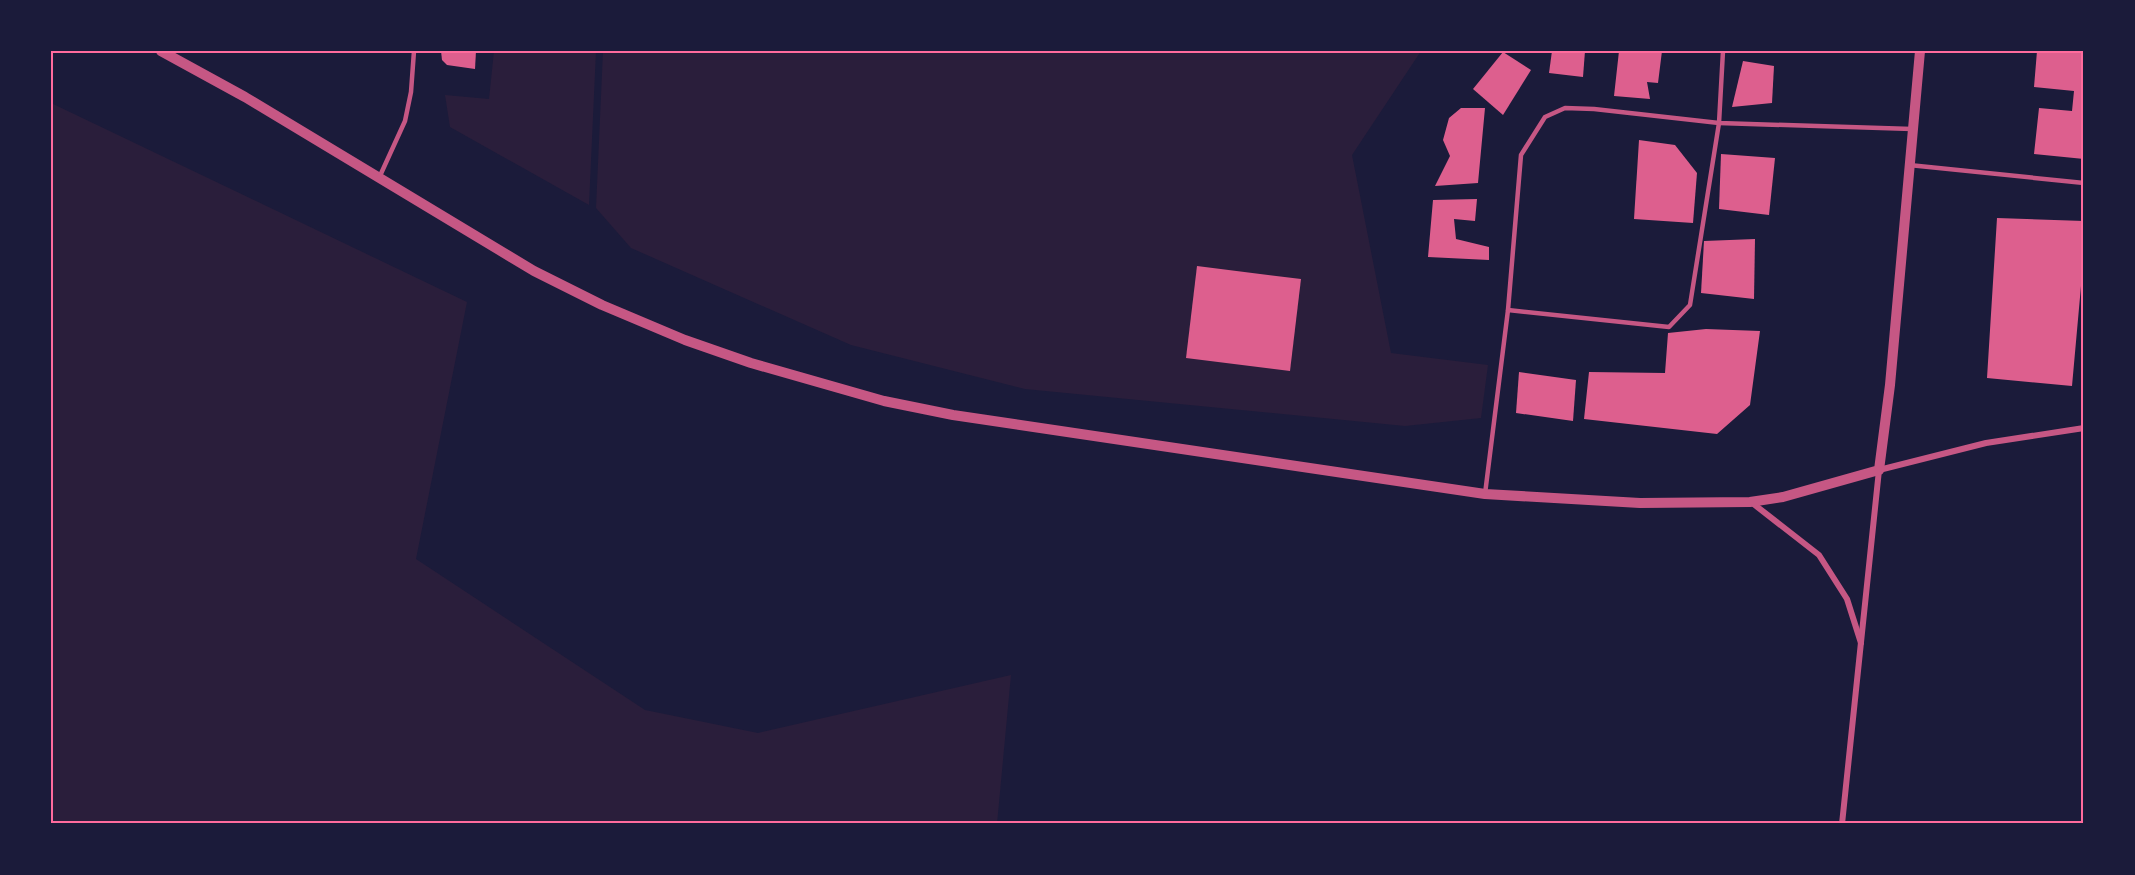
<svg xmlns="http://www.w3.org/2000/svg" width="2135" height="875" font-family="'Titillium Web',sans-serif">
<rect width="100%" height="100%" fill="#1b1b3a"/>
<g fill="#2a1e3b">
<polygon points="494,51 596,51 589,205 450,127 445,95 489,99"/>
<polygon points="603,51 1421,51 1352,155 1391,353 1488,365 1481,418 1405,426 1025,389 851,345 631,248 596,208"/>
<polygon points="51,103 467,302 416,559 645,710 758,733 1011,675 997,824 51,824"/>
</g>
<g fill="#dd5f8e">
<polygon points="441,51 476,51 475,69 447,65 442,60"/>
<polygon points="1552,51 1585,51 1583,77 1549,73"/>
<polygon points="1619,51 1662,51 1658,83 1647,82 1650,99 1614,96"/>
<polygon points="2037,51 2084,51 2084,159 2034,154 2039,108 2072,111 2074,91 2034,87"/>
<polygon points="1503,52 1531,70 1503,115 1473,89"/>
<polygon points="1743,61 1774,66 1772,103 1732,107"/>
<polygon points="1461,108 1485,108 1478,183 1435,186 1450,156 1443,140 1449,118"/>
<polygon points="1639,140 1675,145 1697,173 1693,223 1634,219"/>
<polygon points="1721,154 1775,158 1769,215 1719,209"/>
<polygon points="1477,199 1475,221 1454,219 1456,239 1489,247 1489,260 1428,257 1433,200"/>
<polygon points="1997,218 2084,221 2084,286 2081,286 2072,386 1987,378"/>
<polygon points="1755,239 1754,299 1701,293 1704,241"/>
<polygon points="1197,266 1301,279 1290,371 1186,358"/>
<polygon points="1706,329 1760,331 1750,405 1717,434 1584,419 1589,372 1665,373 1668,333"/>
<polygon points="1519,372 1576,380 1573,421 1516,413"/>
</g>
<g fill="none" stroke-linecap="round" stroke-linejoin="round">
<g stroke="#c65784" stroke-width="4.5">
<polyline points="1909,165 2084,183"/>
<polyline points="379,178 405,121 411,92 414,51"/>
<polyline points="1508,310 1669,327 1690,305 1719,123 1723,51"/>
<polyline points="1485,494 1508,310 1521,155 1545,117 1565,108 1594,109 1719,123 1912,129"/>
</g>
<g stroke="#c65784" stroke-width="6">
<polyline points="1751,502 1819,555 1847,599 1861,643"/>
<polyline points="1842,824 1879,470 1986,443 2084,428"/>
</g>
<polyline stroke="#c65784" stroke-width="10" points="161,51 245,97 534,271 602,305 685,340 751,363 884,401 953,415 1485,494 1640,503 1750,502 1783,497 1879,470 1890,385 1920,51"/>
</g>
<rect width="2135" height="875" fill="none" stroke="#1b1b3a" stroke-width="105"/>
<rect x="52" y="52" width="2030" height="770" fill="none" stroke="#ff6b9d" stroke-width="2"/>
</svg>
